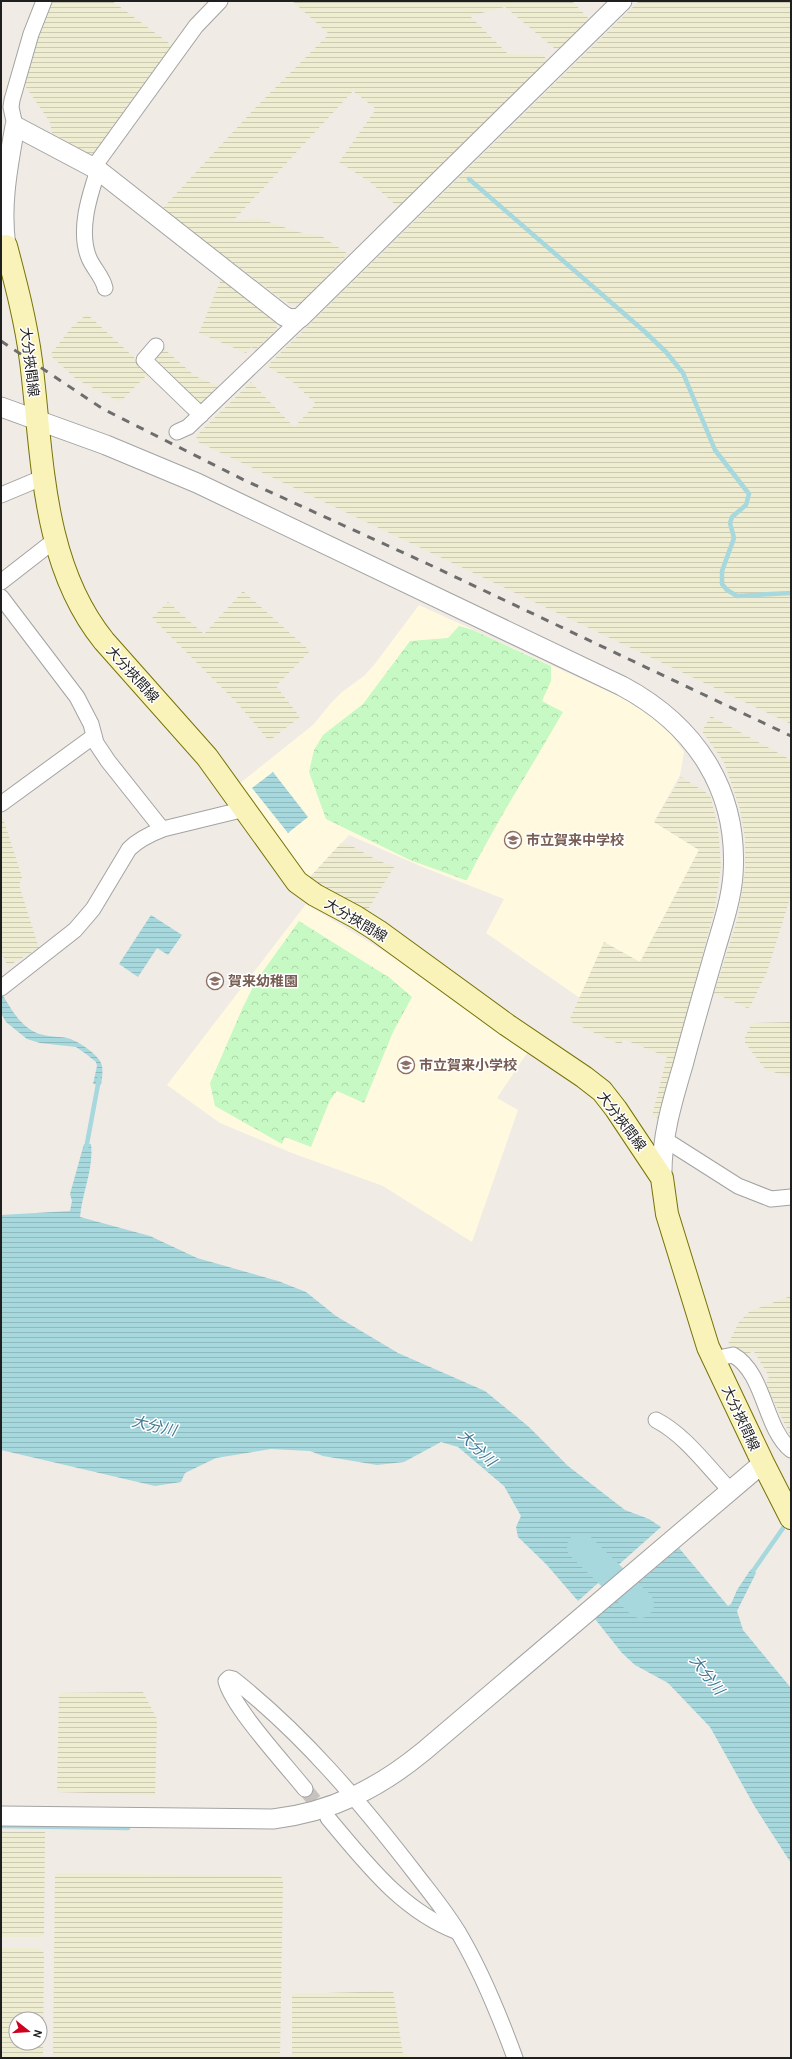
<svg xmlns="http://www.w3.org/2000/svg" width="792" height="2059" font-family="Cabin,'Noto Sans JP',sans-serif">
<defs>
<pattern id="farmland-rules" width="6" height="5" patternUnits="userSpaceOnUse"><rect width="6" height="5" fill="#eeecd1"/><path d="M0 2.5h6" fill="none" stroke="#cccab3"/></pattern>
<pattern id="park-crowns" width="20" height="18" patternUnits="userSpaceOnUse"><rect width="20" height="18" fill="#c6f9c3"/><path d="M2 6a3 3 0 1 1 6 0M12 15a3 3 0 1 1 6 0" fill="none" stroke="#aad5a7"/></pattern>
<pattern id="water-rules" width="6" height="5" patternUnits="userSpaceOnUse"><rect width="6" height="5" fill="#a6d8dd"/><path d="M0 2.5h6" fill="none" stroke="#8eb9bd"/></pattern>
</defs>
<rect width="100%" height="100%" fill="#f0ebe5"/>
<g fill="#fffadf">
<polygon points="419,605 634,703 665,726 684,752 680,775 654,822 699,850 640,962 604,942 580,998 486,933 504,899 425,868 349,835 309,878 284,850 239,784 313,725 331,703 342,692 364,676 374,665"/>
<polygon points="306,904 418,972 529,1050 497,1098 518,1110 472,1242 383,1186 292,1153 220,1123 167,1085"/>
</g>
<g fill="url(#farmland-rules)" fill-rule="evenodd">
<polygon points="50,1 112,1 173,46 109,132 95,153 91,155 52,133 50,122 23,83"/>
<polygon points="292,1 572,1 590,20 560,48 554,48 505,7 470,16 508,54 542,55 548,60 398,207 370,182 339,162 376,109 353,91 233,221 257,218 298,232 323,237 348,254 301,303 293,305 284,301 162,209 255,108 329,34"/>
<polygon points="639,1 791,1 791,724 198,442 196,436 251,382 294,427 316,404 294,383 267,366"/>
<polygon points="222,277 273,317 276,322 277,329 274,332 255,350 251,347 246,353 199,333"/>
<polygon points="87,314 150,372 120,402 76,379 50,355 71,328"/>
<polygon points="161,346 195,376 220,387 200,406 149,360"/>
<polygon points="243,591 310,651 276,686 300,717 269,741 238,704 152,618 168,602 204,634"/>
<polygon points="711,716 791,760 791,895 767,972 750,1007 747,1008 714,993 738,917 745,870 745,838 740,809 724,762 702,731"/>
<polygon points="681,777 710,795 718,827 721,866 715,908 659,1118 652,1116 667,1057 623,1039 621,1045 569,1021 604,942 640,962 699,850 654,822"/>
<polygon points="1,818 3,818 22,877 19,885 39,948 8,966 1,953"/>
<polygon points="341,843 350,845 375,859 394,867 369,908 364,910 329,893 309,878"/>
<polygon points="791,1022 791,1077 766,1070 745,1043 745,1037 752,1023"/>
<polygon points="791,1296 791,1437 766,1385 769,1376 753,1350 748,1355 728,1344 739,1322 750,1311"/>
<polygon points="143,1692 157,1719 155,1795 57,1792 59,1693"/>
<polygon points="1,1831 45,1832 44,1937 1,1937"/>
<polygon points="58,1873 280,1876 283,1879 280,2058 53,2058 55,1876"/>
<path d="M 1,1948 L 38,1948 L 44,1953 L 43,2058 L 1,2058 ZM 16,2019 L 40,2019 L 40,2043 L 16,2043 Z"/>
<polygon points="393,1991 403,2054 420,2058 292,2058 292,1994"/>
</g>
<g fill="url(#park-crowns)">
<path d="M 459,626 L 473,630 L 551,666 L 551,681 L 542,701 L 563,712 C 531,768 496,822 467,880 L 465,880 L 410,860 L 326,819 L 309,772 L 314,750 L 323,735 L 363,704 L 410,641 L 448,638 Z"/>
<polygon points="299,921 390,978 412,997 393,1032 364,1103 337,1091 330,1100 311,1147 285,1137 282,1144 215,1106 210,1083 243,1007 256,981"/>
</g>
<g fill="url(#water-rules)">
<polygon points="273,772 308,817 288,833 252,788"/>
<polygon points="151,915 182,935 168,955 157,948 138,977 119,964"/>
<path d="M 1,992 C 9,1006 17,1021 31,1030 C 41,1037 56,1036 67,1038 C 77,1040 101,1056 102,1066 C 103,1072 102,1079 101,1085 L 93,1084 L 97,1066 L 96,1062 L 86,1054 L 76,1047 L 40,1043 L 27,1039 L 6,1022 L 1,1013 Z"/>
<path d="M 84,1144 L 91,1144 C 94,1168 82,1193 80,1217 L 150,1236 L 197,1258 L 278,1281 L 306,1292 L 336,1316 L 398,1353 L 485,1391 L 529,1427 L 568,1466 L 625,1510 L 649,1519 L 661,1527 L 578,1601 L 546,1564 L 518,1537 L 516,1527 L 521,1516 L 504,1486 L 458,1447 L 441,1442 L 404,1462 L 377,1465 L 323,1456 L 310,1451 L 271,1449 L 216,1458 L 185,1473 L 181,1482 L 155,1486 L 1,1450 L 1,1215 L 70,1211 L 72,1201 L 70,1194 Z"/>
<polygon points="679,1548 728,1606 731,1604 737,1590 751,1569 756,1573 737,1611 743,1630 791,1688 791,1863 755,1807 710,1727 668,1683 635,1665 622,1653 595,1619"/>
</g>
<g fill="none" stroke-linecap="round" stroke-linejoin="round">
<g stroke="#a6d8dd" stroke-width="4.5">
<polyline points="469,179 644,331 666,352 683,373 715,450 749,494 746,505 732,517 730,523 734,538 722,571 722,584 727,590 737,596 791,593"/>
<polyline points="86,1149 99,1079"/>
<polyline points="753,1571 788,1521"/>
<polyline points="1,1826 128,1828"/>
</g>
<polyline stroke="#a6d8dd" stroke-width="28" points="581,1547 640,1604"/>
<polyline stroke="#c6c2bd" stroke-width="15" stroke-dasharray="15 8" stroke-linecap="butt" points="305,1789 327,1816"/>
<g stroke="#a3a3a3" stroke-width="17">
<g id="minor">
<polyline points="15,126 11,107 12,100 31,34 44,1"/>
<polyline points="93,168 196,26 220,1"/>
<path d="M 98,170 C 89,197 78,231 89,258 C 93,268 103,277 105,288"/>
<polyline points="156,346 144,360 201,415"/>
<polyline points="177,432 188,427 305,315"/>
<polyline points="1,495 44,477"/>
<polyline points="1,582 55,540"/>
<polyline points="1,597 77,697 91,724 96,743 108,761 162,829"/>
<polyline points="1,804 94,736"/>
<path d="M 1,988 L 75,930 L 93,909 L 129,849 C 139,839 150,834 163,829 L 245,809"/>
<polyline points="664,1139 738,1186 771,1199 791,1197"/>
<path d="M 713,1359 L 733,1355 C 765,1373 764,1428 791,1450"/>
<path d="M 656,1420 C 685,1435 707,1466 730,1490"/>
<path d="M 305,1789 C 286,1765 233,1708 226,1681 L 229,1678 L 233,1679 C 303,1734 361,1803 415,1873 C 431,1894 448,1914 461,1937 C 483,1975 500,2017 515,2058"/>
<path d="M 328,1818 C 366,1863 402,1911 458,1932"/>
</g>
</g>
<g stroke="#a3a3a3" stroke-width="21">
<g id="tertiary">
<path d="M 6,246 C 0,206 8,166 15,126 L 98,170 L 284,316 L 290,319 L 300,318 L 622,1"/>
<path d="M 1,407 L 106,445 L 197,483 L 622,686 C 695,725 739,790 733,875 C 731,901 722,927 715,951 C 704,989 693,1027 683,1065 C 672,1102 661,1139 662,1178"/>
<path d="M 1,1816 L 273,1819 C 332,1812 379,1788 424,1751 L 763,1463"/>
</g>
</g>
<g stroke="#767306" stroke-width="24">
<path id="secondary" d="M 6,246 C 16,284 26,322 31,361 C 43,456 41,563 104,641 L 207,757 L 297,882 L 315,895 L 356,917 L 378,931 L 507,1025 L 584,1077 L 602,1091 L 616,1109 L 662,1178 L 667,1214 L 708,1347 L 763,1463 L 791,1518"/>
</g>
<use href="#minor" stroke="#fff" stroke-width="15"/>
<use href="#tertiary" stroke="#fff" stroke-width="19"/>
<use href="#secondary" stroke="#f9f3ba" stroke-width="22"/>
<polyline stroke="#6d6d6d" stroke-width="3" stroke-dasharray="8 8" stroke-linecap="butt" points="1,341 103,409 244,480 428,564 791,736"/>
</g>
<defs>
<g id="school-ring" transform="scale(0.9)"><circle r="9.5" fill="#fff" stroke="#8d6e63" stroke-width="1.5"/><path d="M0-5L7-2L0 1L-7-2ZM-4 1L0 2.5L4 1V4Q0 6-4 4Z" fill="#8d6e63"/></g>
</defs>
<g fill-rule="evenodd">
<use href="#school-ring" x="513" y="840"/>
<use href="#school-ring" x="215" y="981"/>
<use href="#school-ring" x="406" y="1065"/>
</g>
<g text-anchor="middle" stroke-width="3" stroke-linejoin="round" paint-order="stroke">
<g font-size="14" fill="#1f1f1f" stroke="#fff">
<text transform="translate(30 362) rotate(83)" y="5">大分挾間線</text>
<text transform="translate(133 674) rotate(48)" y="5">大分挾間線</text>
<text transform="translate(356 920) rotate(31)" y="5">大分挾間線</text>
<text transform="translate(622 1121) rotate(53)" y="5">大分挾間線</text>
<text transform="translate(741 1418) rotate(65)" y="5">大分挾間線</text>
</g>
<g font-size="14" font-weight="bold" fill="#785e54" stroke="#fff" text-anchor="start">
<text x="526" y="845">市立賀来中学校</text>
<text x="228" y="986">賀来幼稚園</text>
<text x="419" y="1070">市立賀来小学校</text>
</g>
<g font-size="15" font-style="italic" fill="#437996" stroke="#fff">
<text transform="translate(154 1426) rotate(13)" y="5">大分川</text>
<text transform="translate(477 1448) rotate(44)" y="5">大分川</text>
<text transform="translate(707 1675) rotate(52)" y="5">大分川</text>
</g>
</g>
<rect width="792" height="2059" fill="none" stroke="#1f1f1f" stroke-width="4"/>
<g transform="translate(28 2031) rotate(107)"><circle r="19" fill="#ffffff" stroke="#a5a5a5"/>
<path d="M0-3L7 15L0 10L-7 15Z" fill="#cc021e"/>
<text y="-6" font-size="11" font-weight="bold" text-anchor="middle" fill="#1f1f1f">N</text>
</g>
</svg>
